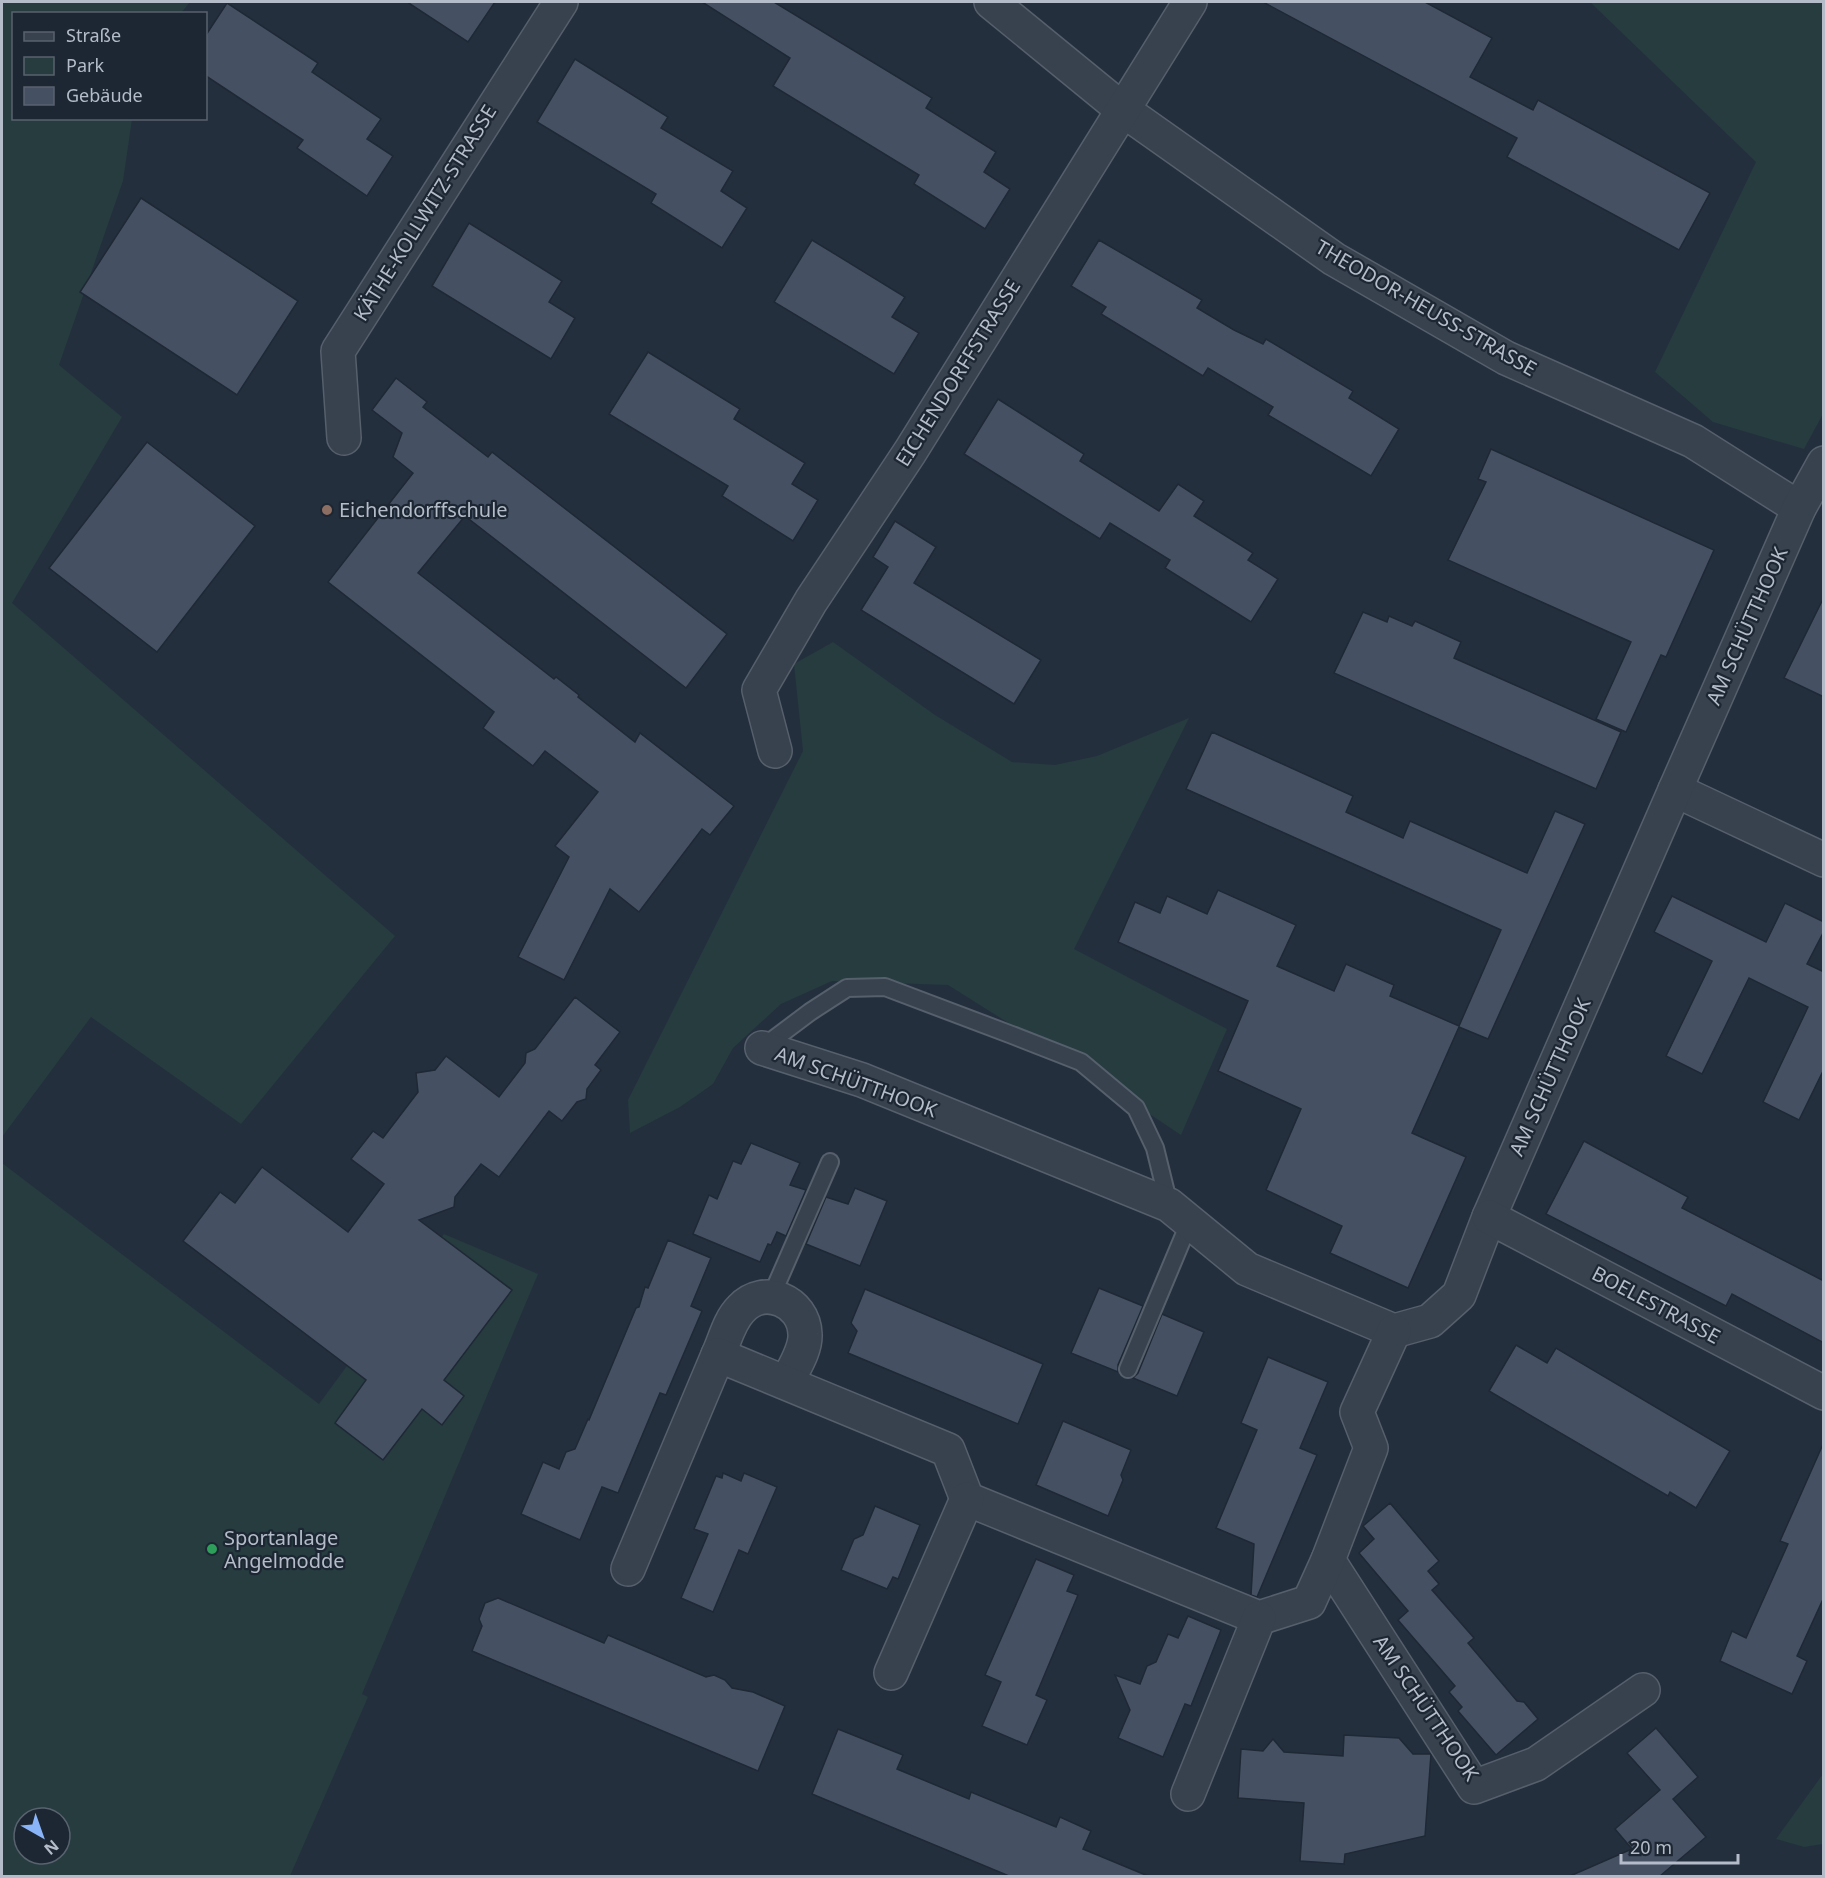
<svg xmlns="http://www.w3.org/2000/svg" width="1825" height="1878" font-family="'Noto Sans',sans-serif">
<rect width="100%" height="100%" fill="#242f3e"/>
<g fill="#263c3f" fill-rule="evenodd">
<polygon points="2,2 190,2 181,13 14,14 14,118 132,119 123,181 59,365 122,417 12,603 395,936 241,1124 91,1017 2,1137"/>
<polygon points="1590,2 1823,2 1824,412 1804,449 1713,422 1655,372 1756,162"/>
<polygon points="833,642 935,715 1012,762 1055,765 1097,756 1189,718 1074,949 1227,1029 1181,1135 1088,1073 948,985 832,981 781,1004 733,1048 713,1084 680,1107 630,1133 628,1100 803,751 794,664"/>
<path d="M 2,1163 L 319,1404 L 444,1234 L 538,1274 L 362,1694 L 368,1697 L 290,1876 L 2,1876 ZM 24,1818 L 60,1818 L 60,1854 L 24,1854 Z"/>
<polygon points="1823,1774 1823,1844 1804,1847 1776,1839"/>
</g>
<g fill="#455162" stroke="#1f2835" stroke-width="1.5">
<polygon points="407,2 495,2 468,42"/>
<polygon points="702,2 774,2 932,98 926,108 996,152 984,172 1010,189 985,229 914,184 919,175 773,86 790,58"/>
<polygon points="1263,2 1425,2 1492,38 1470,77 1533,110 1538,100 1710,193 1679,250 1507,157 1517,138"/>
<polygon points="227,3 318,63 312,72 381,119 367,139 393,156 367,196 297,148 303,140 206,76 206,35"/>
<polygon points="575,59 668,117 661,128 733,171 721,191 747,208 722,248 651,203 656,194 537,122"/>
<polygon points="141,198 298,301 237,395 80,292"/>
<polygon points="469,223 562,281 549,302 575,318 551,359 432,286"/>
<polygon points="812,240 905,297 892,317 919,333 894,374 774,302"/>
<polygon points="1099,240 1202,300 1197,308 1234,330 1263,344 1266,339 1353,391 1349,398 1399,429 1371,476 1268,415 1273,407 1208,368 1203,376 1101,314 1106,307 1071,286"/>
<polygon points="648,352 740,409 734,419 805,463 792,484 818,500 793,541 722,496 728,486 609,414"/>
<polygon points="396,378 427,402 423,407 488,457 492,452 727,634 686,688 465,516 418,573 554,679 556,677 579,695 578,697 635,742 640,733 734,806 710,835 702,829 639,912 610,889 564,980 518,957 569,857 555,846 598,792 545,751 533,766 483,728 494,712 328,582 413,473 393,457 402,433 372,410"/>
<polygon points="998,399 1084,454 1080,461 1159,511 1178,484 1204,501 1194,516 1253,553 1248,560 1278,579 1251,622 1165,568 1170,560 1110,523 1100,539 964,454"/>
<polygon points="147,442 255,526 157,652 49,568"/>
<polygon points="1491,449 1714,550 1666,657 1661,655 1626,732 1596,719 1631,642 1448,560 1486,482 1478,479"/>
<polygon points="895,521 936,547 914,583 1041,660 1014,704 861,610 888,567 873,557"/>
<polygon points="1824,597 1824,697 1784,678"/>
<polygon points="1363,612 1387,622 1389,616 1412,626 1415,621 1461,642 1454,658 1621,732 1596,789 1334,673"/>
<polygon points="1212,732 1353,796 1346,812 1403,838 1410,821 1527,873 1555,811 1585,824 1488,1039 1459,1027 1412,1133 1466,1157 1408,1288 1330,1253 1342,1226 1266,1190 1301,1109 1218,1071 1248,1001 1118,942 1135,902 1160,913 1167,896 1207,914 1218,890 1296,925 1277,966 1334,991 1346,964 1394,985 1390,996 1459,1026 1501,930 1186,789"/>
<polygon points="1672,896 1766,942 1785,903 1824,922 1824,931 1807,964 1824,972 1824,1069 1799,1120 1763,1102 1808,1007 1749,978 1702,1074 1666,1056 1712,961 1654,932"/>
<polygon points="575,997 620,1032 595,1065 601,1070 587,1089 586,1099 577,1102 562,1121 549,1111 499,1177 481,1164 455,1197 454,1207 419,1220 512,1290 444,1380 464,1396 442,1425 422,1409 383,1460 335,1423 366,1380 183,1241 220,1192 235,1203 262,1167 348,1232 384,1184 351,1159 373,1131 383,1138 418,1092 416,1073 435,1070 446,1056 499,1097 525,1063 526,1053 535,1049"/>
<polygon points="1584,1141 1688,1197 1682,1208 1824,1281 1824,1343 1732,1294 1726,1306 1546,1214"/>
<polygon points="751,1143 800,1163 790,1185 806,1190 786,1236 777,1232 771,1245 768,1244 760,1262 693,1234 709,1195 717,1199 733,1161 741,1164"/>
<polygon points="855,1188 887,1201 860,1266 806,1244 826,1197 848,1204"/>
<polygon points="668,1240 711,1258 691,1306 702,1311 666,1395 660,1393 618,1493 602,1487 580,1540 521,1514 543,1462 559,1469 566,1452 575,1449 588,1419 589,1420 636,1308 639,1307 645,1287 648,1288"/>
<polygon points="1099,1288 1143,1306 1118,1365 1118,1372 1071,1353"/>
<polygon points="865,1289 1043,1364 1018,1424 848,1353 857,1331 851,1323"/>
<polygon points="1162,1314 1204,1332 1177,1396 1133,1378 1138,1373"/>
<polygon points="1516,1345 1547,1363 1556,1348 1730,1451 1696,1508 1670,1492 1668,1496 1489,1391"/>
<polygon points="1268,1357 1328,1382 1300,1448 1317,1455 1257,1597 1251,1595 1254,1544 1216,1528 1257,1430 1241,1423"/>
<polygon points="1063,1421 1131,1450 1121,1475 1123,1480 1108,1516 1036,1485"/>
<polygon points="1824,1442 1824,1597 1797,1656 1807,1661 1792,1694 1720,1661 1732,1631 1746,1638 1788,1544 1780,1541"/>
<polygon points="723,1473 741,1481 744,1473 777,1487 748,1554 739,1550 713,1612 681,1598 708,1534 694,1529 716,1476 722,1478"/>
<polygon points="1390,1503 1439,1561 1428,1571 1439,1584 1432,1590 1474,1638 1468,1643 1517,1701 1524,1702 1538,1719 1496,1755 1458,1711 1462,1707 1449,1692 1455,1686 1398,1620 1408,1611 1359,1553 1374,1539 1363,1526"/>
<polygon points="875,1506 920,1525 898,1579 893,1577 887,1589 841,1570 854,1539 863,1535"/>
<polygon points="1036,1559 1074,1575 1067,1591 1078,1595 1036,1695 1047,1700 1027,1745 982,1726 1001,1682 985,1675"/>
<polygon points="498,1598 604,1643 608,1635 706,1677 714,1675 725,1680 732,1688 753,1692 785,1706 758,1771 472,1651 482,1626 479,1619 485,1603"/>
<polygon points="1188,1616 1221,1630 1191,1706 1185,1704 1163,1757 1118,1738 1130,1710 1115,1675 1140,1684 1147,1666 1156,1662 1168,1634 1178,1638"/>
<polygon points="1656,1728 1698,1777 1673,1799 1706,1837 1660,1876 1570,1876 1632,1849 1615,1829 1660,1790 1627,1753"/>
<polygon points="838,1729 903,1755 897,1769 969,1799 971,1792 1056,1827 1060,1817 1091,1831 1083,1849 1148,1876 1009,1876 812,1794"/>
<polygon points="1344,1735 1399,1738 1413,1754 1431,1754 1425,1836 1345,1854 1344,1864 1300,1861 1304,1803 1238,1798 1241,1749 1263,1751 1273,1739 1284,1752 1343,1756"/>
</g>
<g fill="none" stroke-linecap="round" stroke-linejoin="round">
<g stroke="#565f6c" stroke-width="20">
<g id="service">
<polyline points="762,1048 810,1012 847,988 885,987 1012,1035 1081,1062 1136,1108 1155,1148 1169,1205"/>
<polyline points="771,1297 830,1162"/>
<polyline points="1128,1369 1190,1221"/>
</g>
</g>
<g stroke="#565f6c" stroke-width="36">
<g id="minor">
<polyline points="991,2 1123,110 1334,259 1506,358 1693,441 1799,508"/>
<polyline points="344,438 338,351 561,2"/>
<polyline points="775,751 759,690 811,601 910,452 1190,2"/>
<polyline points="1675,790 1824,860"/>
<polyline points="762,1048 862,1080 1169,1205 1247,1269 1394,1331 1430,1321 1459,1295 1489,1217 1675,790 1799,508 1824,463"/>
<polyline points="1489,1217 1824,1393"/>
<path d="M 718,1355 C 725,1340 729,1321 741,1309 C 764,1284 804,1301 805,1334 C 806,1350 794,1367 787,1382"/>
<polyline points="1328,1560 1474,1787 1536,1764 1643,1690"/>
<polyline points="628,1569 718,1355 948,1450 967,1499 1259,1618 1309,1602 1328,1560 1371,1448 1357,1412 1394,1331"/>
<polyline points="891,1673 967,1499"/>
<polyline points="1188,1794 1259,1618"/>
</g>
</g>
<use href="#service" stroke="#38414e" stroke-width="16"/>
<use href="#minor" stroke="#38414e" stroke-width="33"/>
</g>
<circle fill="#8d6e63" stroke="#1d2633" stroke-width="2" cx="327" cy="510" r="6"/>
<circle fill="#2e9e5b" stroke="#1d2633" stroke-width="2" cx="212" cy="1549" r="6"/>
<g text-anchor="middle" stroke-width="4.5" stroke-linejoin="round" paint-order="stroke">
<g font-size="20" fill="#b4bcc9" stroke="#1d2633">
<text transform="translate(425 213) rotate(-58)" y="7">KÄTHE-KOLLWITZ-STRASSE</text>
<text transform="translate(1426 308) rotate(30)" y="7">THEODOR-HEUSS-STRASSE</text>
<text transform="translate(958 373) rotate(-58)" y="7">EICHENDORFFSTRASSE</text>
<text transform="translate(1747 626) rotate(-66)" y="7">AM SCHÜTTHOOK</text>
<text transform="translate(1550 1077) rotate(-66)" y="7">AM SCHÜTTHOOK</text>
<text transform="translate(856 1082) rotate(20)" y="7">AM SCHÜTTHOOK</text>
<text transform="translate(1656 1305) rotate(28)" y="7">BOELESTRASSE</text>
<text transform="translate(1426 1708) rotate(56)" y="7">AM SCHÜTTHOOK</text>
</g>
<g font-size="20" fill="#b4bcc9" stroke="#1d2633" text-anchor="start">
<text x="339" y="517">Eichendorffschule</text>
<text x="224" y="1545">Sportanlage<tspan x="224" dy="23">Angelmodde</tspan></text>
</g>
</g>
<rect width="1825" height="1878" fill="none" stroke="#b4bcc9" stroke-width="6"/>
<rect x="12" y="12" width="195" height="108" fill="#1d2633" stroke="#59626f" stroke-width="1.5"/>
<rect x="24" y="32" width="30" height="9" fill="#38414e" stroke="#59626f" stroke-width="1.5"/>
<text x="66" y="42" font-size="18" fill="#b4bcc9">Straße</text>
<rect x="24" y="57" width="30" height="18" fill="#263c3f" stroke="#59626f" stroke-width="1.5"/>
<text x="66" y="72" font-size="18" fill="#b4bcc9">Park</text>
<rect x="24" y="87" width="30" height="18" fill="#455162" stroke="#59626f" stroke-width="1.5"/>
<text x="66" y="102" font-size="18" fill="#b4bcc9">Gebäude</text>
<g transform="translate(42 1836) rotate(140)"><circle r="28" fill="#1d2633" stroke="#59626f" stroke-width="1.5"/>
<path d="M0-4.5L10 22L0 15L-10 22Z" fill="#8ab4f8"/>
<text y="-9" font-size="16" font-weight="bold" text-anchor="middle" fill="#b4bcc9">N</text>
</g>
<path d="M1621 1854v9h117v-9" fill="none" stroke="#b4bcc9" stroke-width="3"/>
<text x="1630" y="1854" font-size="18" fill="#b4bcc9" stroke="#1d2633" stroke-width="4.5" paint-order="stroke">20 m</text>
</svg>
